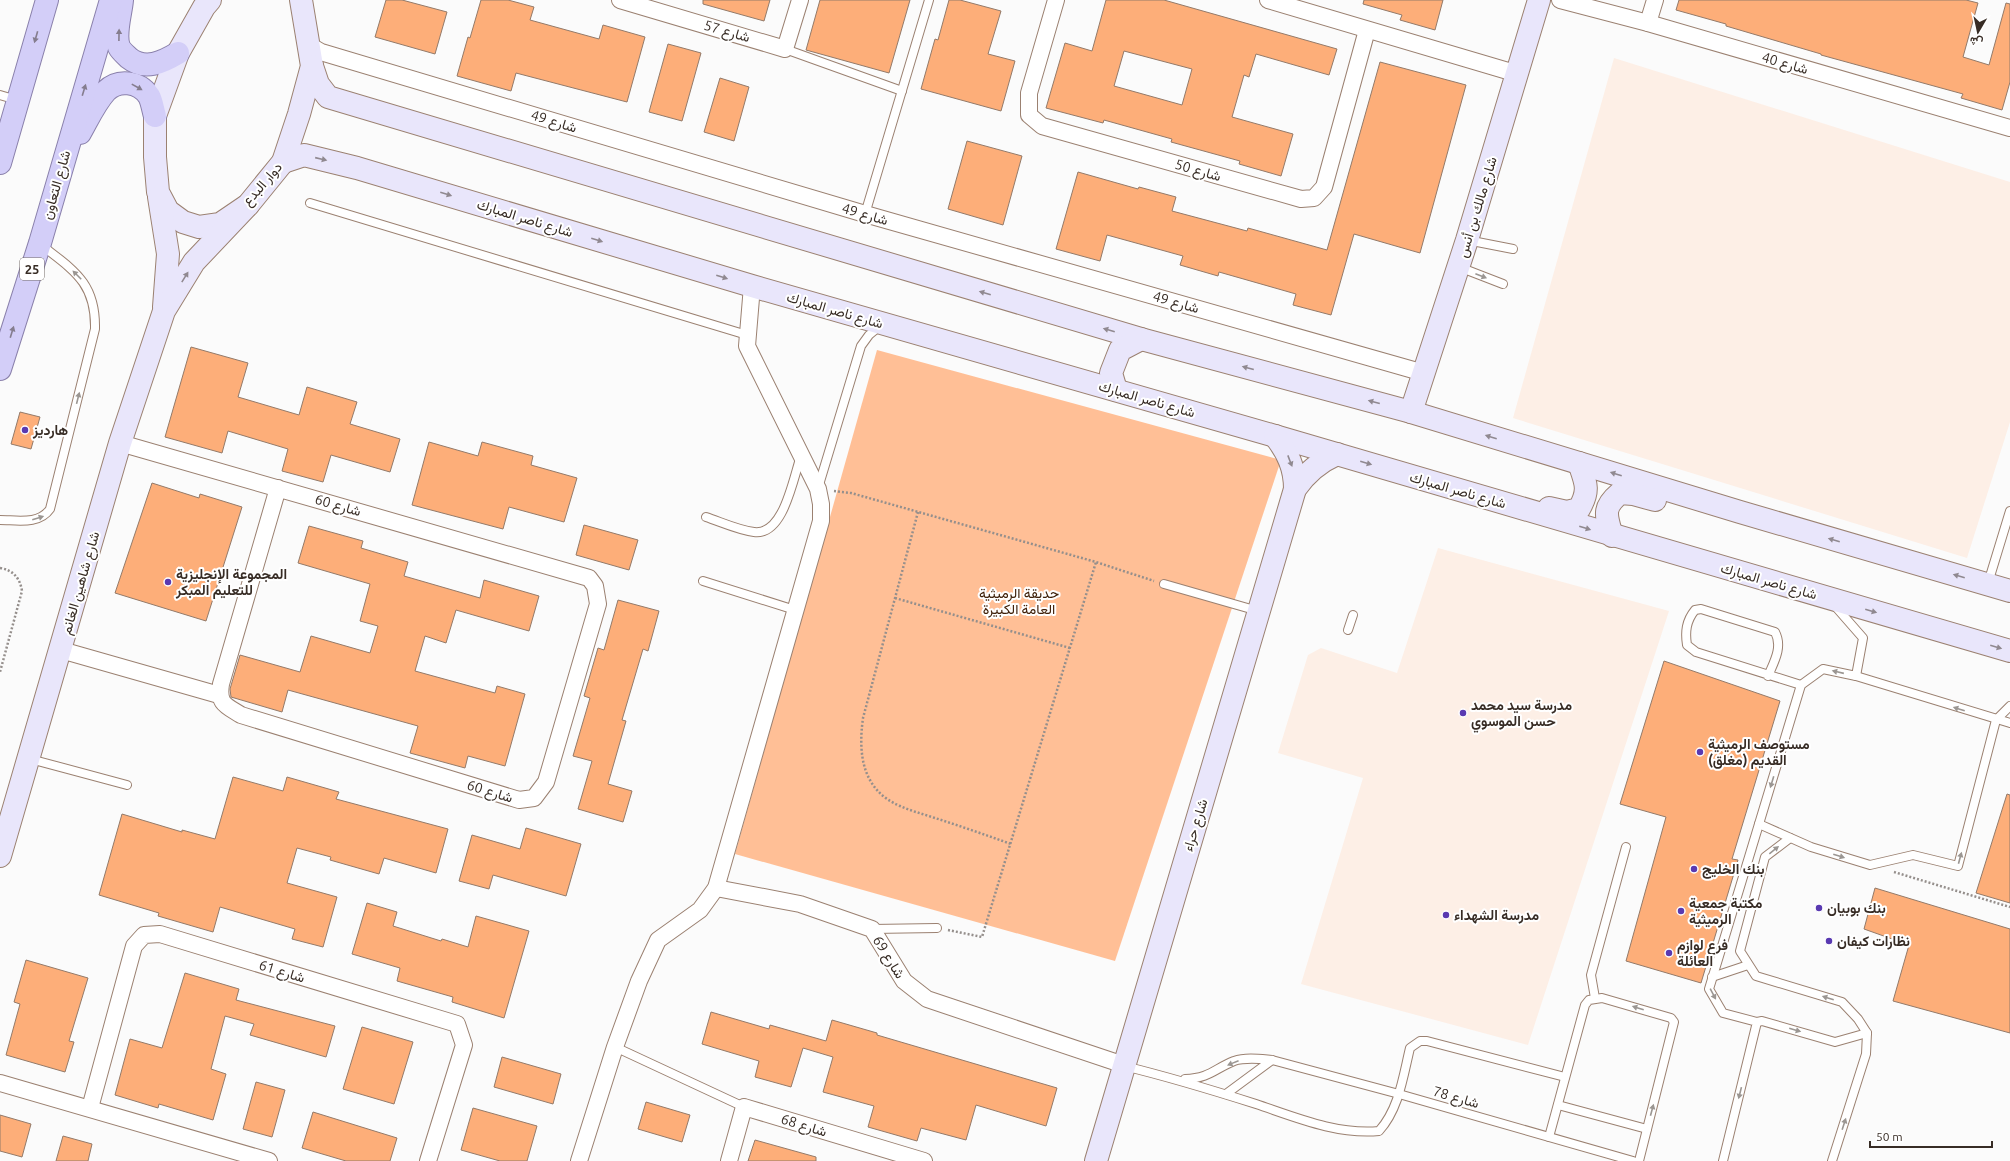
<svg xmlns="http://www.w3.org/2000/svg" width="2010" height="1161" font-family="Ubuntu,Vazirmatn,sans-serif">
<rect width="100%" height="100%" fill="#fbfbfb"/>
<g fill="#fdefe6">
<polygon points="1614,58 2010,182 2010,422 1967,558 1513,418"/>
<polygon points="1438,548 1669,611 1528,1045 1301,984 1363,778 1278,753 1308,655 1321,648 1397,673"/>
</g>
<polygon fill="#ffbf96" points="877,350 1281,460 1115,961 735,854"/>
<g fill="#fdae79" stroke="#937a69" fill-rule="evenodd">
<polygon points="386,0 402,0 447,12 435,54 375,37"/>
<polygon points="481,0 508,0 534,7 530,20 599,39 603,25 645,37 627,102 516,73 511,91 457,76 468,37 470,38"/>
<polygon points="703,0 770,0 764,21 703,4"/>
<polygon points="820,0 910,0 889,73 806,50"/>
<polygon points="949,0 960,0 1001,11 988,54 1015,61 1001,111 921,89 935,39 938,40"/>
<path d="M 1106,0 L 1164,0 L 1337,49 L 1329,75 L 1256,54 L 1249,77 L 1244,75 L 1232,117 L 1293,134 L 1281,176 L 1239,164 L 1240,161 L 1171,142 L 1172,139 L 1104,120 L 1103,123 L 1046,108 L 1065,43 L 1092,51 ZM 1124,51 L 1192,69 L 1182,105 L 1114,86 Z"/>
<polygon points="1364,0 1443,0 1435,30 1400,20 1402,15 1363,4"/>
<polygon points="1679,0 1966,0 1978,3 1963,57 1989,65 2006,3 2010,4 2010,82 2002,110 1961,98 1963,94 1821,55 1821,54 1726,26 1726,24 1676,10"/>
<polygon points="668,44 701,53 682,121 649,112"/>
<polygon points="1380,62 1466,85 1420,253 1354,234 1331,315 1293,305 1296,294 1219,272 1218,276 1180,265 1183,256 1107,235 1100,261 1056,249 1078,172 1138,189 1139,187 1176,197 1172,211 1247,231 1248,228 1327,250"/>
<polygon points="720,78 749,87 734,141 704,132"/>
<polygon points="967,141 1022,156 1003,225 948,209"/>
<polygon points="191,347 248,363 238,397 299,415 307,387 357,402 350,424 400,439 390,472 331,455 323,482 282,471 288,449 228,431 222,453 165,437"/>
<polygon points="20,412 40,417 31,449 11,444"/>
<polygon points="429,442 478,456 482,442 533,456 531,465 577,478 564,522 509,507 503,529 412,505"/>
<polygon points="152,483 199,498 200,494 242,507 206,621 115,593"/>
<polygon points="584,525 638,540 629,570 576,555"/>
<polygon points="309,526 363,541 361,548 408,562 404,576 480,598 484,580 539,596 529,631 456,610 446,643 425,636 415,671 495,693 497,686 525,694 505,766 468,756 465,768 410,753 418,726 288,690 282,712 231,697 230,689 240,655 300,672 311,636 370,653 378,626 360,621 370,584 298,563"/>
<polygon points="618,600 659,611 648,651 643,649 622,720 626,721 608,784 632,791 623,822 578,809 592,761 573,756 590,698 584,696 598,648 604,650"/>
<polygon points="1664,661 1780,701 1732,859 1738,860 1701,983 1626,961 1666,817 1620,804"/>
<polygon points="233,777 283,791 287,777 339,792 336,799 448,829 436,873 384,858 379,874 330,860 331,857 297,848 287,883 337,897 323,947 292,939 295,929 220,907 213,932 158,916 159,913 99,895 122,814 182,832 182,830 215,839"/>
<polygon points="2007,794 2010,795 2010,903 1976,893"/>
<polygon points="526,828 581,844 566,896 493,875 489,889 459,881 472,835 520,849"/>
<polygon points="1875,888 2010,929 2010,1033 1893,1001 1909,945 1864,929"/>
<polygon points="367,903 397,912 393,926 441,941 442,939 468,947 476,916 529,931 504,1018 452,1002 453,997 397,981 400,968 352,954"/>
<polygon points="26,960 88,978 69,1041 74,1042 65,1072 6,1055 20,1004 14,1002"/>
<polygon points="185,973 239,989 236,1000 335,1026 326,1057 250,1035 254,1024 225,1016 211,1069 226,1074 213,1120 159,1104 158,1108 115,1095 130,1039 162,1048"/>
<polygon points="711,1012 769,1029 770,1025 826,1041 832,1020 877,1033 877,1035 1057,1088 1046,1126 976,1105 966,1140 921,1128 917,1141 868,1127 874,1106 823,1092 833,1057 803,1048 791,1087 755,1077 759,1061 702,1044"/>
<polygon points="362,1027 413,1042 394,1104 343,1089"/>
<polygon points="502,1057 561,1074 553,1104 494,1087"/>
<polygon points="256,1082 285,1090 272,1137 243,1129"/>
<polygon points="646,1102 690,1115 682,1142 638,1129"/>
<polygon points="473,1108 537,1126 527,1161 500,1161 461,1150"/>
<polygon points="313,1112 397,1138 390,1161 346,1161 302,1148"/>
<polygon points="0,1115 31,1124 22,1157 0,1151"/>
<polygon points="63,1136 92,1144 88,1161 56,1161"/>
<polygon points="755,1140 816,1157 816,1161 748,1161"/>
</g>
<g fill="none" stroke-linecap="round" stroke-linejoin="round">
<g stroke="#9b8171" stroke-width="10">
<g id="lane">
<polyline points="785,49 902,91"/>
<polyline points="0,95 17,100"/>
<polyline points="310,203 747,335"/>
<polyline points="865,214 929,0"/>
<polyline points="1467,240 1513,249"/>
<polyline points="1459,267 1503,284"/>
<polyline points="818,488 861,346 869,335 880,326"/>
<path d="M 706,517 C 721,522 738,530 754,532 C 784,536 793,478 801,456"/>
<path d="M 0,520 C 17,520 39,525 50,509 L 95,329 C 96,282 73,270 40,244"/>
<polyline points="703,581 795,610"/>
<polyline points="1988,583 2010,511"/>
<polyline points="1164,584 1258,611"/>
<polyline points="1835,606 1863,638 1856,676 1823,669 1801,685 1759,824 1811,847 1870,865 1913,855 1958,866 1996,720 2010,706"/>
<polyline points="1348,630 1353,615"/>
<path d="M 1768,676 C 1774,662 1783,647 1775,632 L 1701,609 L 1695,610 C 1686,621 1685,632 1687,645 L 1696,652 L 1801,685"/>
<polyline points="1856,676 2010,723"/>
<polyline points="30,759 127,785"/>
<polyline points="872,929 937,928"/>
<polyline points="1712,977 1748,965"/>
<polyline points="1595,998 1591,975 1626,847"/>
<polyline points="1757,1022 1762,1021 1835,1042 1867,1033 1858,1019 1842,1002 1756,976 1740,951 1765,857 1790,838"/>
<polyline points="615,1047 744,1107"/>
<path d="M 1124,1066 C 1169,1077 1212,1090 1256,1104 C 1295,1117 1337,1135 1379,1131 C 1399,1109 1403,1077 1410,1048 L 1420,1041 L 1427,1041 L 1565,1077"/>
<path d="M 1185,1079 C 1210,1078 1214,1069 1234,1061 C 1246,1057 1260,1059 1272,1060 L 1399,1094 L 1633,1161"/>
<polyline points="1226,1094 1272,1060"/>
<polyline points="1558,1105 1647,1129"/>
<polyline points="1549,1137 1585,1005 1589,1000 1602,998 1671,1018 1674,1022 1639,1161"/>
<polyline points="1723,1161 1757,1022 1723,1013 1709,989 1759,824"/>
<polyline points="1832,1161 1866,1054 1867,1033"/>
</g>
</g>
<g stroke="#9b8171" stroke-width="18">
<g id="street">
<polyline points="620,0 785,49 800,0"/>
<polyline points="1056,0 1029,93 1029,115 1042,126 1301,199 1314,198 1324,187 1367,30"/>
<polyline points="1268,0 1518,74"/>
<polyline points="1560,0 1648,23 2010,128"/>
<polyline points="1648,23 1655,0"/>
<polyline points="309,45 321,52 865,214 1424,373"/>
<path d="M 120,443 L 589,578 L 595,586 L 598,604 L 546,782 L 534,798 L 519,800 L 241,715 C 225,705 218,704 221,684 L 278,488"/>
<polyline points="61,650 219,695"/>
<polyline points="716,888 800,904 872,929 904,981 927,999 1124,1065"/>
<polyline points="0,1083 269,1161"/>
<polyline points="90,1108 134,946 144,935 160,934 457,1024 464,1045 428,1161"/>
<polyline points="579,1161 615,1047 639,981 658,940 700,910 716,888 821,521 821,504 818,489 747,346 752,286"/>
<polyline points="729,1161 744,1107 924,1161"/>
</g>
</g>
<g stroke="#9b8171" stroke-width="24">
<g id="secondary">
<polyline points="210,0 204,7 178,53 155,116 155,157 158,192 168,211 183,222 199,227 220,224 248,205 283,162 299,114 312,66 301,0"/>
<polyline points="312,66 318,84 328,97 1141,339 1411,412 1740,512 2010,591"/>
<polyline points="283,162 304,155 357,168 752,286 1275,436 2010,651"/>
<polyline points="159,197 168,254 164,307"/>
<polyline points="1116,390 1111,373 1120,350 1141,339"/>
<polyline points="1411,412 1467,240 1539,0"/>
<path d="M 1275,436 C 1288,453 1295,468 1295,489"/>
<path d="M 1549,508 L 1567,512 L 1579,509 C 1590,490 1586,483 1579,463"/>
<path d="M 1612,536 C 1606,515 1602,508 1620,493 L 1633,494 L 1655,500"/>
<polyline points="0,856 120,443 164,311 194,262 248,205"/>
<path d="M 1096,1161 L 1295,489 C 1306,473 1319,462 1337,454"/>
</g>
</g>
<g stroke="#8a80ab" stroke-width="24">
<g id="primary">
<path d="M 122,0 C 121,13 114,34 119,47 C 121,51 126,55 129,58 C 145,71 163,62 178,53"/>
<path d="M 80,133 C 88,119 95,103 106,91 C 118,79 139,81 149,96 C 152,101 153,110 155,116"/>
<polyline points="0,163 47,0"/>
<polyline points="0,369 40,243 111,0"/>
</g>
</g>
<g stroke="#958f8c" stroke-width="2.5" stroke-dasharray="2 2" stroke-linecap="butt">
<polyline points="834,491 851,493 1096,562 1154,581"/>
<path d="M 918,512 L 863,718 C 858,754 862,790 900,806 C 911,811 923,814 935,818 C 960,826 986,835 1011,844"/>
<path d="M 0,568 C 13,570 20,578 22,591 L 0,672"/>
<polyline points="895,598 1070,648"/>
<polyline points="1894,872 2010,907"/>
<polyline points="948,930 982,937 1096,562"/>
</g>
<use href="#lane" stroke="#fff" stroke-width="8"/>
<use href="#street" stroke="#fff" stroke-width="16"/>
<use href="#secondary" stroke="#e9e6fb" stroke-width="22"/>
<use href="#primary" stroke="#d3cef8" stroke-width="22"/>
</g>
<defs><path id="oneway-solid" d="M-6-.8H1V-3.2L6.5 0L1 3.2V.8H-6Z"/></defs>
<g fill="#857d8e">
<use href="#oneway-solid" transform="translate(119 35) rotate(-89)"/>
<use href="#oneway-solid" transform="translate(36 37) rotate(106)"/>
<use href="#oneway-solid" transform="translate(137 87) rotate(29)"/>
<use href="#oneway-solid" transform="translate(84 90) rotate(-73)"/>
<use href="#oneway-solid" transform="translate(12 332) rotate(-73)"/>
</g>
<g fill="#908990">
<use href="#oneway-solid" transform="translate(321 159) rotate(13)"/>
<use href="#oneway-solid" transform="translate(446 194) rotate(17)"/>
<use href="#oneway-solid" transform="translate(597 240) rotate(17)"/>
<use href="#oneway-solid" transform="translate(185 277) rotate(-58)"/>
<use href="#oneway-solid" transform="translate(722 277) rotate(17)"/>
<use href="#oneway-solid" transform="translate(985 293) rotate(-164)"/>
<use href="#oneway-solid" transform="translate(1109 330) rotate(-164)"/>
<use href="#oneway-solid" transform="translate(1248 368) rotate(-165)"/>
<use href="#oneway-solid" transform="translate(1374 402) rotate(-165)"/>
<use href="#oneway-solid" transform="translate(1491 437) rotate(-163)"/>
<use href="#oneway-solid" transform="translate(1290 461) rotate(69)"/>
<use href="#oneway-solid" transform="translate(1366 463) rotate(16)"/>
<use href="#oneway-solid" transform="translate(1616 474) rotate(-163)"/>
<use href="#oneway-solid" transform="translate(1585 528) rotate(17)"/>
<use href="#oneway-solid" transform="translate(1834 540) rotate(-164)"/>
<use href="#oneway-solid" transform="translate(1959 576) rotate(-164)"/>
<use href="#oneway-solid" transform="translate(1871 611) rotate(16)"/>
<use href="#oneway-solid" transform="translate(1996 647) rotate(16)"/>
</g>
<g fill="#9b9692">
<use href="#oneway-solid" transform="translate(77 275) rotate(-135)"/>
<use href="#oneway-solid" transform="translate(1481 276) rotate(21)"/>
<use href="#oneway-solid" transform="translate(78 398) rotate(-76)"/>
<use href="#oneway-solid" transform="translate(38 518) rotate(-17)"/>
<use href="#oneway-solid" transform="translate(1838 672) rotate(-167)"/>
<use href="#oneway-solid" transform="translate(1959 709) rotate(-163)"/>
<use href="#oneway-solid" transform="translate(1772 782) rotate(107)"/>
<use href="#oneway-solid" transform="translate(1774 850) rotate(-39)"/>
<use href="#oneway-solid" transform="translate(1839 856) rotate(17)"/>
<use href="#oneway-solid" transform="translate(1960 858) rotate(-75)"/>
<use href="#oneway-solid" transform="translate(1713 994) rotate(62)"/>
<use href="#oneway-solid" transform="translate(1828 998) rotate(-163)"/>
<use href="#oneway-solid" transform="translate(1638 1008) rotate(-163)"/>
<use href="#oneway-solid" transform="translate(1795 1030) rotate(16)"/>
<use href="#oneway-solid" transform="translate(1233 1063) rotate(158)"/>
<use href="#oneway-solid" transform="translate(1740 1093) rotate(104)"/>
<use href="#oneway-solid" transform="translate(1652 1110) rotate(-75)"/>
<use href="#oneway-solid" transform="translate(1844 1124) rotate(-72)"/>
</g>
<g fill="#5939b1" stroke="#fff" stroke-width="1.5">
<circle cx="25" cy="430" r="4"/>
<circle cx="168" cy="582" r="4"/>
<circle cx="1463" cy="713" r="4"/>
<circle cx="1700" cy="752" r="4"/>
<circle cx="1694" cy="869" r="4"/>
<circle cx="1819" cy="908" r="4"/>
<circle cx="1681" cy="911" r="4"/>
<circle cx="1446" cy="915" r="4"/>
<circle cx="1829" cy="941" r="4"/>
<circle cx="1669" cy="953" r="4"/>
</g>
<g text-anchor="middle" stroke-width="4" stroke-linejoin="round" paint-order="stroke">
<rect fill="#fff" stroke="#736b66" stroke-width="1" x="20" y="258" width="24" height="22" rx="3"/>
<g font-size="13" font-weight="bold" fill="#372c25">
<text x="32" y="274">25</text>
</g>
<g font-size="14" fill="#372c25" stroke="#fff">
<text transform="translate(727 31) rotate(16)" y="5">شارع 57</text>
<text transform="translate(1785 63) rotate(16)" y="5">شارع 40</text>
<text transform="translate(554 121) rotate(17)" y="5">شارع 49</text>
<text transform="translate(1198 170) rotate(16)" y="5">شارع 50</text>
<text transform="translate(262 184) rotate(-49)" y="5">دوار البدع</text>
<text transform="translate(56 185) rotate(-74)" y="5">شارع التعاون</text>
<text transform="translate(1477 207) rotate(-73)" y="5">شارع مالك بن أنس</text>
<text transform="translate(865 214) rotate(16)" y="5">شارع 49</text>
<text transform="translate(525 218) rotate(17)" y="5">شارع ناصر المبارك</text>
<text transform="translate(1176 302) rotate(16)" y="5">شارع 49</text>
<text transform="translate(835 310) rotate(16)" y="5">شارع ناصر المبارك</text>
<text transform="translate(1147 399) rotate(16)" y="5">شارع ناصر المبارك</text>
<text transform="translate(1458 490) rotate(16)" y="5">شارع ناصر المبارك</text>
<text transform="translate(338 505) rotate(16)" y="5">شارع 60</text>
<text transform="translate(1769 581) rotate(16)" y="5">شارع ناصر المبارك</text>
<text transform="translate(80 583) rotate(-74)" y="5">شارع شاهين الغانم</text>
<text transform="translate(490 791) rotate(17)" y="5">شارع 60</text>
<text transform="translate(1195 825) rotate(-73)" y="5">شارع حراء</text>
<text transform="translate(889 957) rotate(58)" y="5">شارع 69</text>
<text transform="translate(282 971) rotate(17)" y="5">شارع 61</text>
<text transform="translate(1456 1097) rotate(16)" y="5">شارع 78</text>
<text transform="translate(804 1125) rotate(17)" y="5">شارع 68</text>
</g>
<g font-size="14" font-weight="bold" fill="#372c25" stroke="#fff" text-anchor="start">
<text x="33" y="435">هارديز</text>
<text x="176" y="579">المجموعة الإنجليزية<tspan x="176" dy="16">للتعليم المبكر</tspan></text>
<text x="1471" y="710">مدرسة سيد محمد<tspan x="1471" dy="16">حسن الموسوي</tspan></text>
<text x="1708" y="749">مستوصف الرميثية<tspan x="1708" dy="16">القديم (مغلق)</tspan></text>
<text x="1702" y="874">بنك الخليج</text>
<text x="1689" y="908">مكتبة جمعية<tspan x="1689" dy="16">الرميثية</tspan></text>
<text x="1827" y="913">بنك بوبيان</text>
<text x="1454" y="920">مدرسة الشهداء</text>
<text x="1837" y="946">نظارات كيفان</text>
<text x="1677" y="950">فرع لوازم<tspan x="1677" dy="16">العائلة</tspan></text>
</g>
<g font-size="14" fill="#3f2009" stroke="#fff">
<text x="1019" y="598">حديقة الرميثية<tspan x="1019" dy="16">العامة الكبيرة</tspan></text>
</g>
</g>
<g transform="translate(1978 32) rotate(189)" stroke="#ffffff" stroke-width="3" paint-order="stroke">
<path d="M0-3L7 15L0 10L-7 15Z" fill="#372c25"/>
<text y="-6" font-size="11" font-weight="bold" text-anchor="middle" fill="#372c25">ش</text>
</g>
<path d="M1870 1141v6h122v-6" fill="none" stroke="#372c25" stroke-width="2"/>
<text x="1876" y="1141" font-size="12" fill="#372c25" stroke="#ffffff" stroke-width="3" paint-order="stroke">50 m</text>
</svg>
